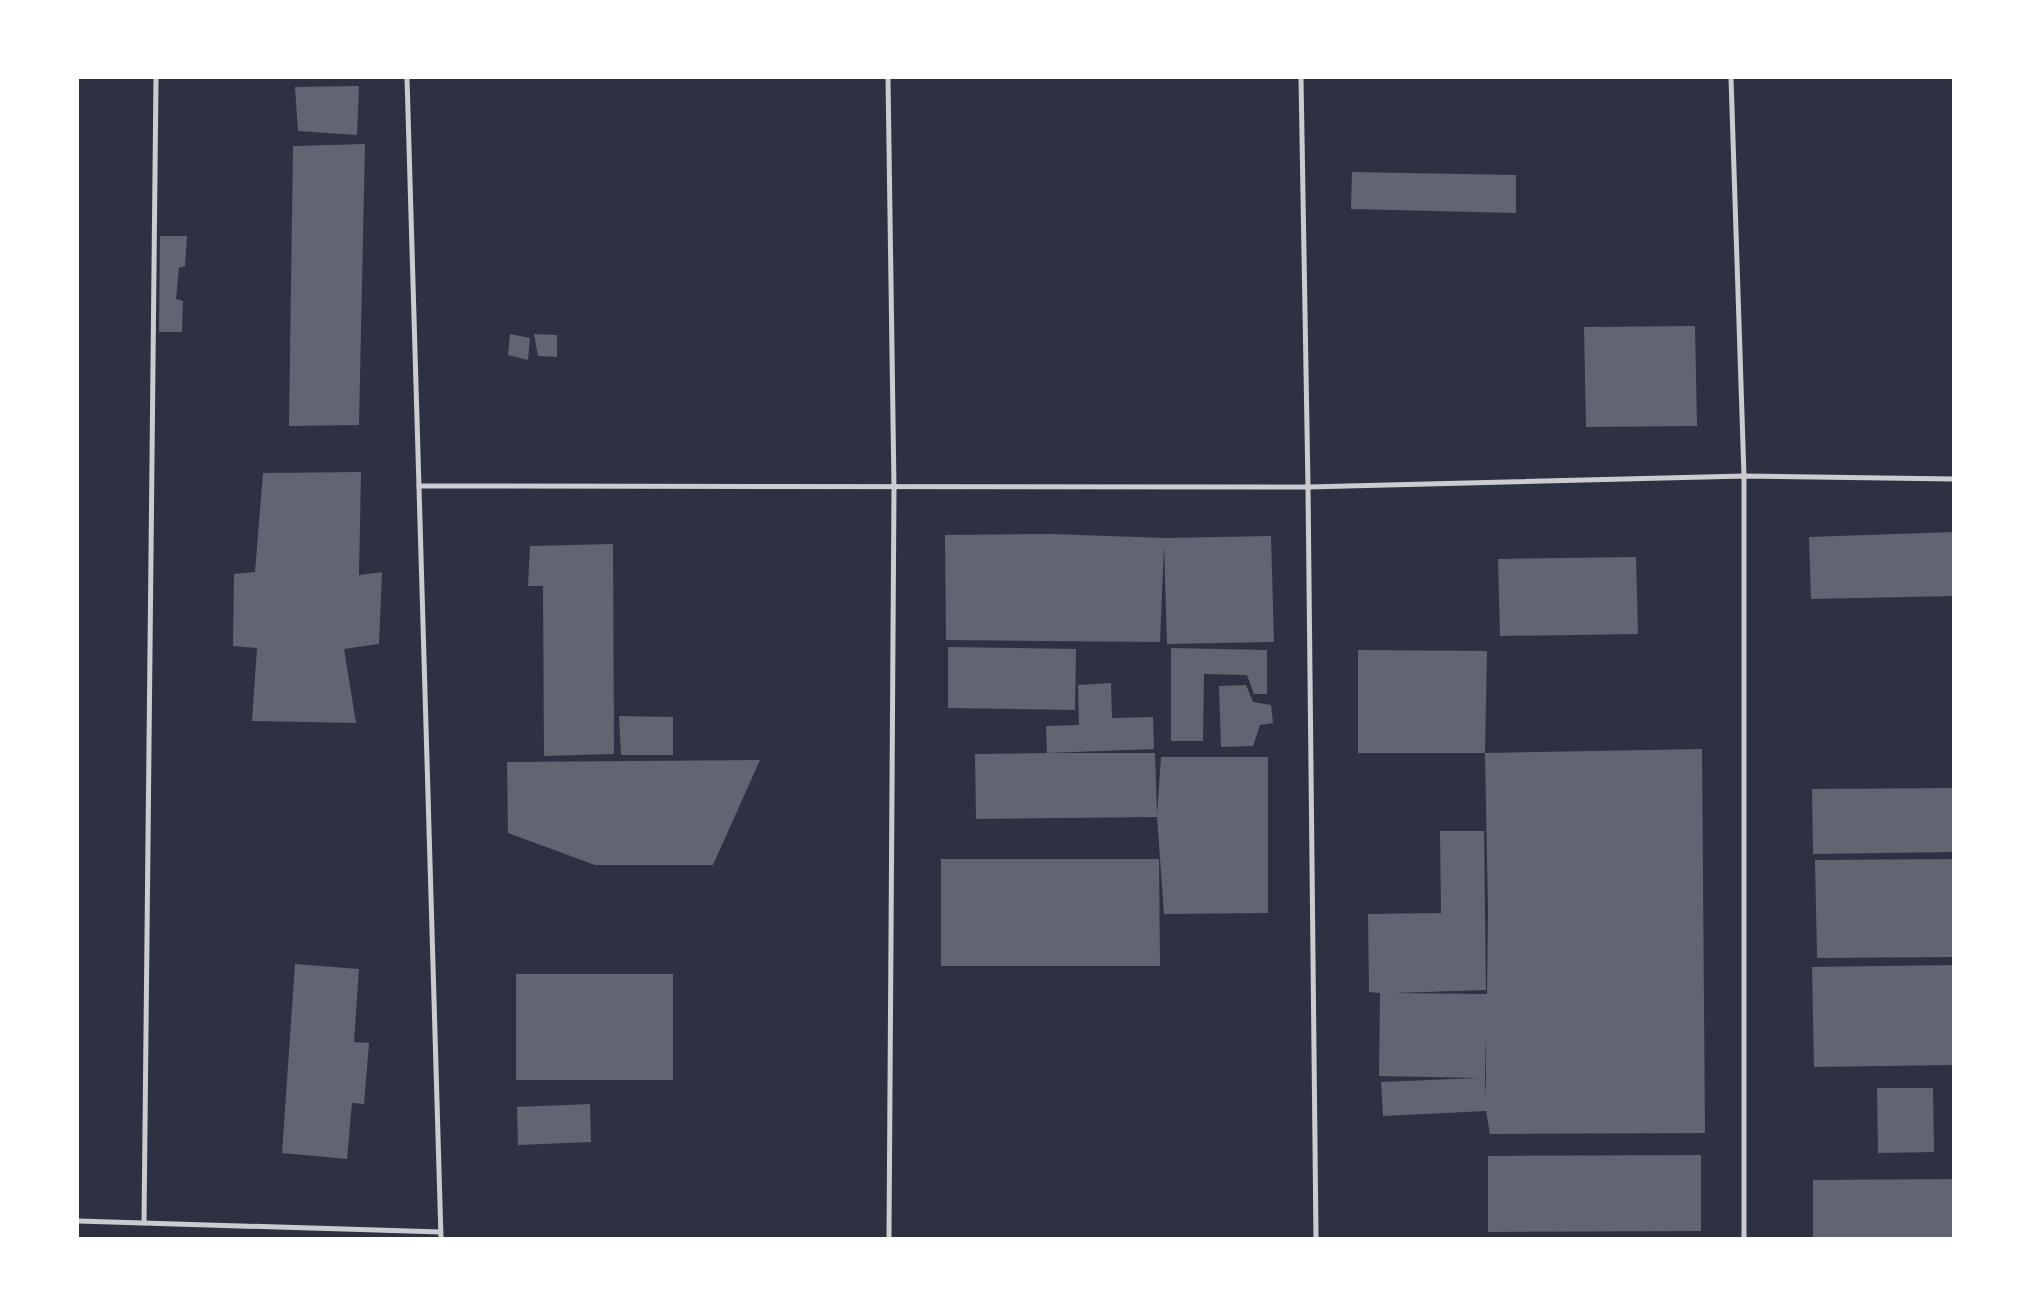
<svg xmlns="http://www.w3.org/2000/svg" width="2031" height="1316" font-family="Poppins,sans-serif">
<rect width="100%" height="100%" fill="#2d3142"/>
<g fill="#626471" fill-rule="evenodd">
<polygon points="359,86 357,135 298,131 295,87"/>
<polygon points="365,144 359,425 289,426 293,146"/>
<polygon points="1352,172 1516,175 1516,213 1351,209"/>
<polygon points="160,236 187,236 185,266 179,268 176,299 183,301 182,332 159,332"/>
<polygon points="1695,326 1697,426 1586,427 1584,327"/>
<polygon points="510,334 530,338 528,360 508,355"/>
<polygon points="534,334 557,335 557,357 538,356"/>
<polygon points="361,472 359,575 382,572 379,644 344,649 356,723 252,721 257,648 233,646 234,574 255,572 263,473"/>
<polygon points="1954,532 1954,596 1811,599 1809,537"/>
<polygon points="1052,534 1164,538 1271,536 1274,642 1167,644 1164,545 1160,642 946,640 945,535"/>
<polygon points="613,544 614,754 544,756 543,586 528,586 530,546"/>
<polygon points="1636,557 1638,634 1500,636 1498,559"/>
<polygon points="948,647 1076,649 1075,710 948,708"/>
<polygon points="1171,648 1267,650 1267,694 1254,694 1247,675 1204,674 1203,741 1171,741"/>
<polygon points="1358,650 1487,651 1485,753 1358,753"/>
<polygon points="1111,683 1112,718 1153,717 1154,749 1047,753 1046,726 1079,725 1078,685"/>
<polygon points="1246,685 1253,702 1271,705 1273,723 1260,725 1253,746 1221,747 1219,686"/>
<polygon points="619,716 673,717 673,755 621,755"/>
<path d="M 1702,749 L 1705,1133 L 1490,1134 L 1486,1111 L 1383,1116 L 1381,1082 L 1479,1078 L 1379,1076 L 1380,993 L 1369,992 L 1368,914 L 1441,913 L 1440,831 L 1484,831 L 1486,990 L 1394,993 L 1487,994 L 1488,911 L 1485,753 ZM 1486,1035 L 1486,1098 L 1485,1078 Z"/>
<polygon points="1047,753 1155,753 1157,815 1161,757 1268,757 1268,913 1164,914 1157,817 976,819 975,754"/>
<polygon points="760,760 713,865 595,865 508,833 507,762"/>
<polygon points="1954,788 1954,852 1813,854 1812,789"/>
<polygon points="941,859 1159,859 1160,966 941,966"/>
<polygon points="1954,859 1954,957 1817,958 1815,860"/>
<polygon points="295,964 359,969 354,1042 369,1043 364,1104 352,1103 347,1159 282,1153"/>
<polygon points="1954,965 1954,1065 1814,1067 1812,967"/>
<rect x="516" y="974" width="157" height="106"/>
<polygon points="1877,1088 1933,1088 1934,1152 1878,1153"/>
<polygon points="590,1104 591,1142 518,1145 517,1107"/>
<polygon points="1701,1155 1701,1231 1488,1232 1488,1156"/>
<polygon points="1954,1179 1954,1238 1813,1238 1813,1180"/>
</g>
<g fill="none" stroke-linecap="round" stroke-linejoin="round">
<g stroke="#caccd0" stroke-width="5">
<polyline points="407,78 441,1238"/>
<polyline points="888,78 894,488 889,1238"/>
<polyline points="1301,78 1308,487 1316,1238"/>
<polyline points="1731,78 1744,476 1744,1238"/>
<polyline points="419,486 1308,487 1744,476 1954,479"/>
<polyline points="78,1221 441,1232"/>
<polyline points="144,1223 156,78"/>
</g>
</g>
<rect width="2031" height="1316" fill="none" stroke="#ffffff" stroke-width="158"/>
</svg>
